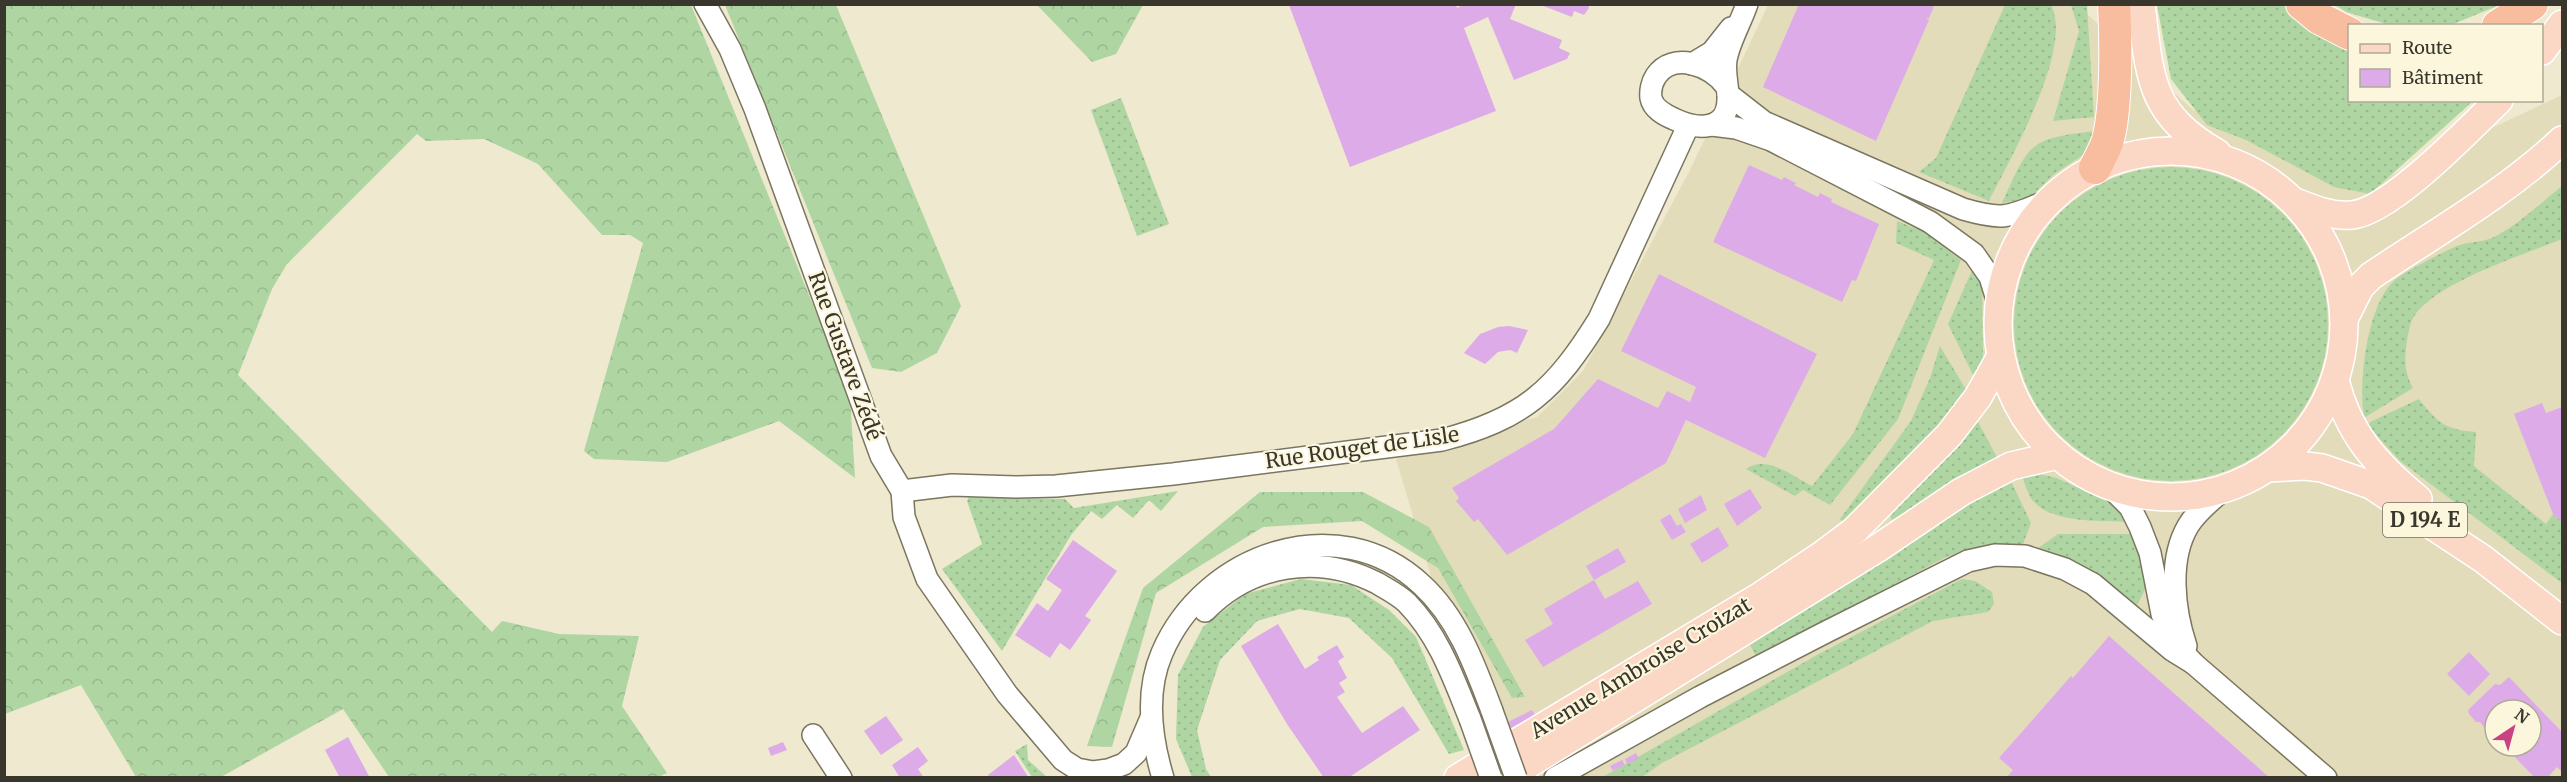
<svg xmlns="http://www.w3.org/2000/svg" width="2567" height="782" font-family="Merriweather,serif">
<defs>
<pattern id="grass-dots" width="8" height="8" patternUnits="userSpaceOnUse" patternTransform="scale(1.5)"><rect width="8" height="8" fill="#afd6a2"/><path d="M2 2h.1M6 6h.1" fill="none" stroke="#97b88c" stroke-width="1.8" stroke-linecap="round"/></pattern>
<pattern id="forest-crowns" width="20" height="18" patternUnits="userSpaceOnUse" patternTransform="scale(1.5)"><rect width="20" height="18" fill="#afd6a2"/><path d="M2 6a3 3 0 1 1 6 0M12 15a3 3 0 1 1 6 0" fill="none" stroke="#97b88c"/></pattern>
</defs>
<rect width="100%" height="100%" fill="#eee9cf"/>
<path fill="#e3dcbb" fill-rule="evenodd" d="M 1768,5 L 2077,5 L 2192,109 L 2356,192 L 2562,95 L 2562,777 L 1517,777 L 1439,603 L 1396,459 L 1537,417 L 1583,371 L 1690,170 ZM 2495,710 L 2531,710 L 2531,746 L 2495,746 Z"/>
<g fill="url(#grass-dots)">
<path d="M 2005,5 L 2051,5 C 2074,48 2010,159 1989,201 L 1919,172 L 1936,158 Z"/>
<polygon points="2071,5 2087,5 2094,117 2053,121 2079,31"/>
<polygon points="2157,5 2284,5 2322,38 2349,48 2350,100 2473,101 2370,194 2334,187 2246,140 2207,125 2171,79"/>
<polygon points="2335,5 2500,5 2448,26 2390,25 2346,12"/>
<polygon points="1121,98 1169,224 1137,236 1091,110"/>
<path d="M 2095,131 L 2086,153 L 2053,175 L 2030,198 L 2002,203 C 2030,143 2027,139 2095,131 Z"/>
<circle cx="2171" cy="324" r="157"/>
<path d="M 2562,186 L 2562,239 C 2526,254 2433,283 2413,318 C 2409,326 2407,339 2406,349 C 2404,363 2406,375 2413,388 L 2364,418 C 2358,383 2367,302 2396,279 C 2406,271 2445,251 2457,246 C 2470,241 2484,243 2496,236 C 2520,223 2541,203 2562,186 Z"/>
<path d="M 1897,221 L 1927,233 L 1961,260 L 1898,419 L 1830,505 L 1803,490 L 1795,496 L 1746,469 C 1766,454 1794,477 1812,486 L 1853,434 L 1934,260 L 1896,243 Z"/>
<polygon points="1974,266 1982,280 1983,359 1975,379 1948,324"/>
<polygon points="1940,346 1968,393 1898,471 1842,521 1840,519 1911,421 1930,378"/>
<path d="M 2419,399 C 2437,422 2445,430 2476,432 L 2474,466 L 2546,524 L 2553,514 L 2562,522 L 2562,583 L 2400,461 L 2368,426 L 2370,422 Z"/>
<polygon points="1978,422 1998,459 1892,520 1890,516"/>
<path d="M 2034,473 L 2057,478 L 2117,506 L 2127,522 C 2099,520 2054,524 2033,501 C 2028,495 2025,484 2022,476 Z"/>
<polygon points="2010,479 2031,523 2023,544 2009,548 1946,557 1757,658 1750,645 1840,587 1936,518"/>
<polygon points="1178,491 1161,511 1149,500 1133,518 1117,505 1102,519 1091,511 1071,535 1002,651 942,569 982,544 967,501 969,497 1065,499 1074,508"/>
<polygon points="2058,534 2135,534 2146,588 2135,609 2034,551"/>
<polygon points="1301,579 1351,585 1389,610 1416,637 1464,750 1449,754 1392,658 1349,618 1300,609 1257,621 1220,660 1197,730 1206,769 1211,777 1192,777 1176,739 1178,675 1203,627 1245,594"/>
<polygon points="1962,579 1975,581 1992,592 1994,604 1988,612 1933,621 1662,763 1642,777 1601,778 1817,655"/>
<polygon points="1027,744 1028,760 1047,777 1032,777 1015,751"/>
</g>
<g fill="url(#forest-crowns)">
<polygon points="5,5 691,5 850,396 855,478 779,421 667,462 594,459 584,451 643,243 630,235 602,235 538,164 484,139 426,141 417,134 287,264 272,289 238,375 492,632 502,621 559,634 639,636 622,706 667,773 656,778 389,777 343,709 221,777 136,777 81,685 5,714"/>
<polygon points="725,5 836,5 961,306 937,353 901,372 872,368"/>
<polygon points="1037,5 1143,5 1116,54 1092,62"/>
<polygon points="1260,492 1363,492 1429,527 1525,697 1512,698 1438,568 1362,521 1263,527 1156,593 1112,747 1087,746 1143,588"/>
</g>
<g fill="#deabe9">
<polygon points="1465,4 1516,4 1510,19 1562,40 1559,48 1570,53 1567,59 1514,80 1488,17 1464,28 1496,111 1350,167 1289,5 1456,5 1457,8"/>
<polygon points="1588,4 1589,8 1584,15 1574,11 1572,17 1541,5"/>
<polygon points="1799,4 1935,4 1929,18 1926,18 1929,20 1876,141 1763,87"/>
<polygon points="1749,165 1782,180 1784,177 1796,183 1794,185 1818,197 1820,193 1832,199 1831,202 1879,224 1856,281 1852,280 1842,302 1713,242"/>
<polygon points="1659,274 1817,354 1765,458 1686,420 1666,463 1507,555 1478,519 1474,522 1456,501 1459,498 1452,488 1554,429 1598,379 1658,408 1667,391 1690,402 1696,387 1621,351"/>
<polygon points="1509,326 1528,330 1517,353 1510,350 1498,352 1485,364 1464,353 1480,334 1498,327"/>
<polygon points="2542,403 2546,413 2562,407 2562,522 2553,514 2514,414"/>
<polygon points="1750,489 1762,508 1737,526 1724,504"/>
<polygon points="1701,495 1707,510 1685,523 1678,509"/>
<polygon points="1670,514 1677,526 1681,524 1686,532 1672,540 1660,520"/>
<polygon points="1718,527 1729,546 1702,563 1690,544"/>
<polygon points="1073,540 1117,571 1085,616 1091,620 1070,650 1060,643 1050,658 1015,635 1037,603 1048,611 1062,590 1046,579"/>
<polygon points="1618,548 1626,562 1594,580 1586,566"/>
<polygon points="1594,580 1605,599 1638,581 1652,604 1543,667 1525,640 1553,624 1544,609"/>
<polygon points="1278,624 1305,669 1319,660 1317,657 1337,645 1344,657 1338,661 1347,678 1339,683 1345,692 1337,697 1362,733 1403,706 1420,730 1348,778 1324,778 1287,724 1241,646"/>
<polygon points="2109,636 2270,778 2006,778 2013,770 1999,758 2071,676 2073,678"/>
<polygon points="2469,652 2490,674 2469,696 2447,674"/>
<polygon points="2509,677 2562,732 2562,772 2557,767 2547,778 2535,778 2509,751 2500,746 2531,746 2531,710 2495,710 2495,741 2480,722 2476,722 2469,714 2468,710 2495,684 2500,685"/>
<polygon points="1532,710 1535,715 1511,728 1508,722"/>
<polygon points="886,716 903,740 881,755 864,731"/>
<polygon points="348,737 370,778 340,778 325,750"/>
<polygon points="783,742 787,750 771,756 768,748"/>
<polygon points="918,747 928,761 918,769 924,778 900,778 892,765"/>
<polygon points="1636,753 1639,758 1627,764 1625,759"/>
<polygon points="1014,755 1029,778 990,778 988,775"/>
<polygon points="1622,760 1625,765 1613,771 1610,766"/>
</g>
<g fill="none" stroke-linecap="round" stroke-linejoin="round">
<g stroke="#7b765f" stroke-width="24">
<g id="minor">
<polyline points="705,4 730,49 755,109 881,456 902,491 904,517 927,579 1007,694 1063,760 1077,769 1093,772 1108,770 1124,764 1136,753 1151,718"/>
<polyline points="1692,64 1712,52 1731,28"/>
<path d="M 1726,86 C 1711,65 1673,51 1656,76 C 1652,82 1650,91 1651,98 C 1653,109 1665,115 1674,119 C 1697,130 1729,132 1728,97 C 1728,85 1724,73 1726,60 C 1729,42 1741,22 1747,4"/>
<path d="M 1728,94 L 1764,122 L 1963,209 C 2004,221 2009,217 2047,201"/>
<polyline points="1712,125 1736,128 1771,140 1930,222 1974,254 1990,277 1998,303"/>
<polyline points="2109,486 2130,507 2140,527 2150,553 2162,614 2168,630 2180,649 2193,663 2326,778"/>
<path d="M 902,491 L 952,485 L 1016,487 L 1056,486 L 1173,474 L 1442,440 C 1524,419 1555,390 1599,319 L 1688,126"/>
<path d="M 1205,611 C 1251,564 1318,553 1377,583 C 1387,589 1399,595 1407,603 C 1439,636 1453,677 1470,719"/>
<path d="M 2186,646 C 2174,610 2168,560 2188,526 C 2197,511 2211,501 2224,489"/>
<polyline points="813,735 841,778"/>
<path d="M 1163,778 C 1151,738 1145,692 1162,653 C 1204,554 1338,506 1422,585 C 1458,618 1475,666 1492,711"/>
<polyline points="1555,778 1700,697 1828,631 1968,561 1995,555 2025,556 2065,569 2093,584 2172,650 2193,663"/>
</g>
</g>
<g stroke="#fff" stroke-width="30">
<g id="major">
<path d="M 2141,4 C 2150,77 2148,113 2217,153"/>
<polyline points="2542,51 2562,24"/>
<circle cx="2171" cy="324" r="173"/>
<path d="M 2295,202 C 2313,209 2332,217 2352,215 C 2391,211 2469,129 2499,100"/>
<path d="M 2344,319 L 2360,287 L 2371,276 C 2435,233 2506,193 2562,140"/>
<path d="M 2335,380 C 2348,434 2377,465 2418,499"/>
<polyline points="2267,468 2305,466 2322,468 2371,485 2483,559 2562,621"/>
<polyline points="1458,778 1762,595 1822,555 1854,531 1949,435 1978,397 2001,356"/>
<polyline points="1506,778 1878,548 1961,492 2011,466 2058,455"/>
</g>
</g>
<g stroke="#fff" stroke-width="34">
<g id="highway">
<polyline points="2302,4 2319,18 2350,34"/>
<polyline points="2498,26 2532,4"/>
<path d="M 2095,168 C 2099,160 2104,151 2107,143 C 2117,111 2116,39 2114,4"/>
</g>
</g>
<use href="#minor" stroke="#fff" stroke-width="21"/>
<use href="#major" stroke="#fbd7c5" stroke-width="27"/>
<use href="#highway" stroke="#f8bc9f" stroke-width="32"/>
<g stroke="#7b765f" stroke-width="24" stroke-linecap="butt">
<g id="minor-bridge">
<polyline points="1492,711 1516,778"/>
<polyline points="1470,719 1491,778"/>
</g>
</g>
<use href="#minor-bridge" stroke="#fff" stroke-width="21"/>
</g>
<g text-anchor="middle" stroke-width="4.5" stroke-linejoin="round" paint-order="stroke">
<rect fill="#fcf6dc" stroke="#747062" stroke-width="1.5" x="2383" y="503" width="84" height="34" rx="4.5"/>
<g font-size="20" font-weight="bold" fill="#39372d">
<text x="2425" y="527">D 194 E</text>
</g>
<g font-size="21" fill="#39372d" stroke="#fcf6dc">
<text transform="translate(845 356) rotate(70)" y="7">Rue Gustave Zédé</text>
<text transform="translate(1362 448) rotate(-8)" y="7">Rue Rouget de Lisle</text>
<text transform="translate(1641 668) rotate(-31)" y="7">Avenue Ambroise Croizat</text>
</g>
</g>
<rect width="2567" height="782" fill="none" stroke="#39372d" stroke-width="12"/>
<rect x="2348" y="24" width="195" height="78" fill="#fcf6dc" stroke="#aeaa96" stroke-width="1.5"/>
<rect x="2360" y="44" width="30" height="9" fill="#fbd7c5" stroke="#aeaa96" stroke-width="1.5"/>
<text x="2402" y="54" font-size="18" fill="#39372d">Route</text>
<rect x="2360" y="69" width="30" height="18" fill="#deabe9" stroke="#aeaa96" stroke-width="1.5"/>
<text x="2402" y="84" font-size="18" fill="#39372d">Bâtiment</text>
<g transform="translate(2513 728) rotate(36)"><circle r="28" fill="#fcf6dc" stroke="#aeaa96" stroke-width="1.5"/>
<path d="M0-4.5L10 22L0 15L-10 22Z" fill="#c94384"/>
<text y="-9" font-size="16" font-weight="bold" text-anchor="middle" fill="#39372d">N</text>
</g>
</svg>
